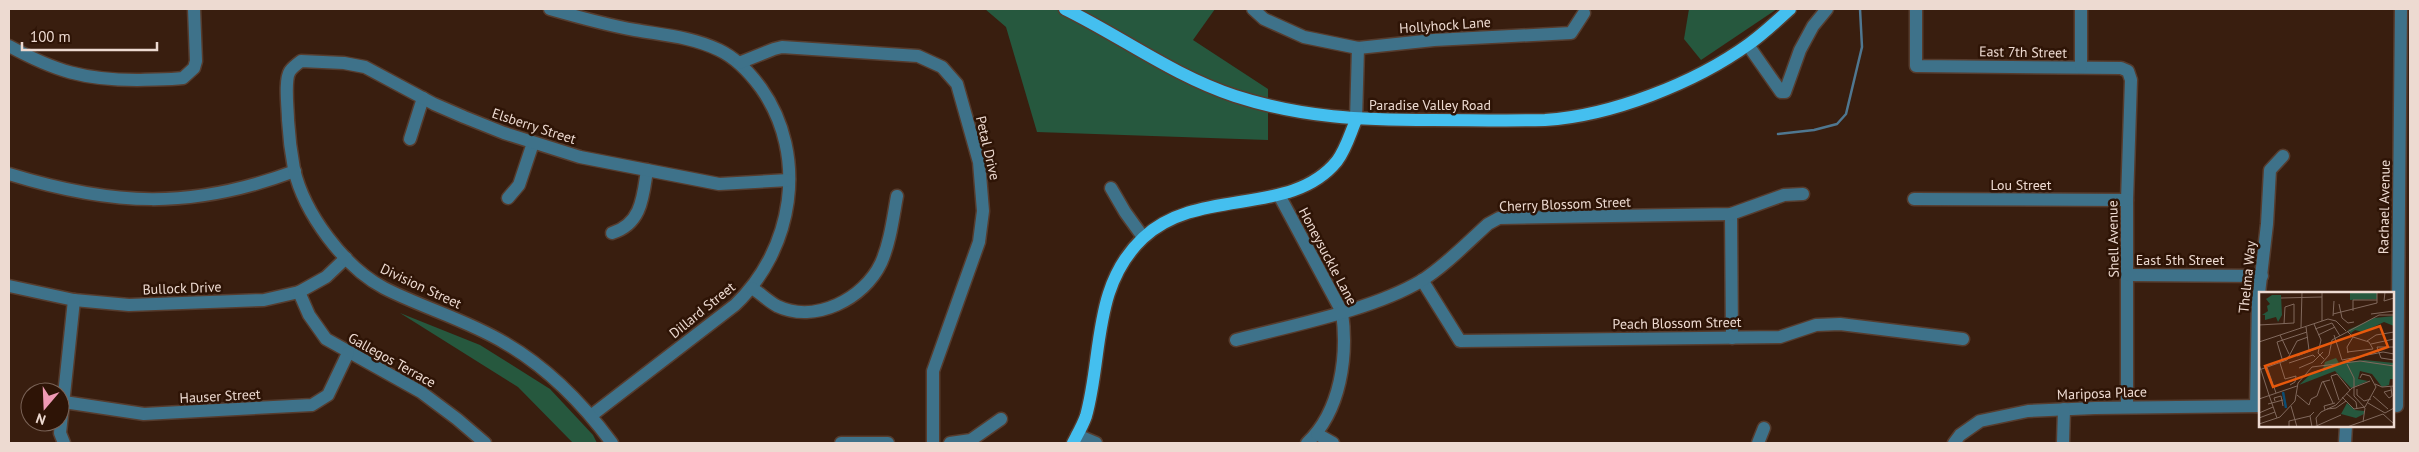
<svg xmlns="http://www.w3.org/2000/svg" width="2419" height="452" font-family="'PT Sans',sans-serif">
<rect width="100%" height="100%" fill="#391e0f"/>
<g fill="#26583e">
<polygon points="985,9 1215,9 1193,40 1268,89 1268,140 1037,132 1006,27"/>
<polygon points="1689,9 1777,9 1701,60 1684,39"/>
<polygon points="400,313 480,345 550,389 593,435 597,443 573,443 518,387"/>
</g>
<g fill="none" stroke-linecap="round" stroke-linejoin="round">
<polyline stroke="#4f7790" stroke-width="2.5" points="1778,134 1814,130 1837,124 1846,114 1862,47 1860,9"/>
<g stroke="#563c2e" stroke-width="15">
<g id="minor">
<path d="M 550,9 C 578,17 606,25 635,30 C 664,35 692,37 719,50 C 736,58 750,73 761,88 C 809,156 793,250 735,305 L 592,415"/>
<polyline points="1253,9 1264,19 1304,37 1358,48 1434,40 1571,33 1584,13"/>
<polyline points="1916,9 1916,66 2121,68 2128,71 2131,80 2127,200 2127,407"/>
<polyline points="1748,45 1781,92 1785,92 1800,50 1813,26 1827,9"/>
<path d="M 9,46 C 55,71 84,80 137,80 C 153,79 168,80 183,78 L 194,68 L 196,61 L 194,9"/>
<polyline points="739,63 774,49 782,47 918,56 942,67 957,84 979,162 983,211 979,242 933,371 933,443"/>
<polyline points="2081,67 2081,9"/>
<polyline points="1356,120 1358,48"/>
<polyline points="410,139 423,98"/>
<path d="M 9,174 C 113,206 191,210 295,171"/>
<polyline points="1111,188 1125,212 1143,237"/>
<path d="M 1279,195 L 1342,312 C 1348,356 1341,411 1307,443"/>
<polyline points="508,198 519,185 533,143"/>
<polyline points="1914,199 2127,200"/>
<polyline points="1731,214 1732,338"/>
<path d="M 612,233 C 642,224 643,196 647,170"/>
<polyline points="2128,275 2262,276"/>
<polyline points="1422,280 1460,341 1780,337 1816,325 1840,324 1963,339"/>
<polyline points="9,286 74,300 129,305 264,300 299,292 326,277 346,258"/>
<path d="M 752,288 C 760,293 768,301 777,306 C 815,324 864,299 881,263 C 890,243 893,218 897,196"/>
<polyline points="299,292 309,315 326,339 421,392 457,419 485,443"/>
<path d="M 1236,340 C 1293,325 1372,310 1421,281 C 1445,266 1467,243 1488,224 L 1499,218 L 1731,214 L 1784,195 L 1803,194"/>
<polyline points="64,402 144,414 312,405 328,395 348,353"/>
<polyline points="2256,406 2258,302 2267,224 2270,170 2283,156"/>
<polyline points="2397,406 2401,9"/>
<polyline points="1317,434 1333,443"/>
<polyline points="1077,435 1096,443"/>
<polyline points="64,443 60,433 74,300"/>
<path d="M 612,443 C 583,404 548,368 505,343 C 467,320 423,308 384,288 C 344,267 304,213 294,169 C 291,153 289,137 288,120 C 288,109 284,80 290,71 C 292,68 297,64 301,61 L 344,63 L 365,67 L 434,104 L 464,117 L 504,133 L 580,157 L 719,184 L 789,180"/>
<polyline points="841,443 888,443"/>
<polyline points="950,443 971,440 1001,419"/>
<polyline points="1758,443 1764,428"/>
<polyline points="1954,443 1960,435 1980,421 2028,411 2095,408 2260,406"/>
<polyline points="2063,443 2064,409"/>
<polyline points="2345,443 2346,426"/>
</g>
</g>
<g stroke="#563c2e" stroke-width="15">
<g id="major">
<path d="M 1065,9 C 1122,37 1174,76 1235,96 C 1303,118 1362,120 1432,120 C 1469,120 1508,121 1545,120 C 1611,116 1695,83 1749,44 C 1763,34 1777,21 1790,9"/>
<path d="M 1073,443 C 1077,435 1083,425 1086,416 C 1103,355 1092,286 1143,238 C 1198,186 1291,218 1337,161 C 1346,149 1350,134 1356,120"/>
</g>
</g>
<use href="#minor" stroke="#3e728a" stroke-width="12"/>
<use href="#major" stroke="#44bfef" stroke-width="12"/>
</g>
<g text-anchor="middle" stroke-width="5" stroke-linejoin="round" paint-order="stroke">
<g font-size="14" fill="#eddad1" stroke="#2e1406">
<text transform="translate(1445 25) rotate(-4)" y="5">Hollyhock Lane</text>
<text transform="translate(2023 52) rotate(1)" y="5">East 7th Street</text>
<text x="1430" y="110">Paradise Valley Road</text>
<text transform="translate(534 126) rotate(18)" y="5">Elsberry Street</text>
<text transform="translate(988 148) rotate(77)" y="5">Petal Drive</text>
<text x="2021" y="190">Lou Street</text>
<text transform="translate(1565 204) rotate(-2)" y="5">Cherry Blossom Street</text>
<text transform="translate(2384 207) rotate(-89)" y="5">Rachael Avenue</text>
<text transform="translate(2113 239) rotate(-91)" y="5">Shell Avenue</text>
<text transform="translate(1328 256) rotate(62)" y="5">Honeysuckle Lane</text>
<text x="2180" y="265">East 5th Street</text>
<text transform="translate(2247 277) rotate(-84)" y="5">Thelma Way</text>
<text transform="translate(421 286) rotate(25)" y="5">Division Street</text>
<text transform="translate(182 288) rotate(-2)" y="5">Bullock Drive</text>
<text transform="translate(702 310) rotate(-39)" y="5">Dillard Street</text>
<text transform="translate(1677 323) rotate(-1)" y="5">Peach Blossom Street</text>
<text transform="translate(392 360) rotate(29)" y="5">Gallegos Terrace</text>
<text transform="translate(2102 393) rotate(-2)" y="5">Mariposa Place</text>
<text transform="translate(220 396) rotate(-3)" y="5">Hauser Street</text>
</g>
</g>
<g transform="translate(2259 292)">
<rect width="135" height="135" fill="#391e0f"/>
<path d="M 91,0 L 118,0 L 118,7 L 91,8 ZM 13,3 L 22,3 L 23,23 L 19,30 L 17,25 L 6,28 L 6,23 L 3,23 L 9,19 L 8,14 L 11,12 L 7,7 ZM 135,24 L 135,34 L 125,30 L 104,40 L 96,38 L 92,41 L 96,46 L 89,38 L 115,26 ZM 77,66 L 80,71 L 106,68 L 135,71 L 135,87 L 131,87 L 130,93 L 123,95 L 113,82 L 101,79 L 99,87 L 109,89 L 92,96 L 76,79 L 40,93 L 53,81 L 63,80 L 66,70 ZM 88,111 L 96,118 L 105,119 L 105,122 L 97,126 L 82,122 Z" fill="#26583e"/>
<path fill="none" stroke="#0b4d74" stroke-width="2.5" d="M 24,100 L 27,116"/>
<path fill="none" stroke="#81695d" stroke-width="1" d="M 126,0 L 125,9 L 135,6M 22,6 L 63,5M 80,12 L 83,26 L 89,31 L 95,30M 94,19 L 94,8 L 118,8M 74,22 L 118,11 L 118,0M 112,22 L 135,19M 74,24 L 75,9M 63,29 L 63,0M 55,32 L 62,48 L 59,61 L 65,67M 0,33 L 35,31 L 35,12 L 26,15 L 25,32M 47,35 L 50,58M 42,36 L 43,0M 56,37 L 73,31 L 81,44M 88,39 L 94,45 L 110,50 L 114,57 L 88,60M 21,43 L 30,62M 59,43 L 76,35M 75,43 L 83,68 L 124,60 L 135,62M 108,49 L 117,43 L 135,40M 0,50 L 69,27 L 77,29 L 87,39M 112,52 L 135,47M 135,55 L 118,55 L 122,66 L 135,68M 89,61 L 88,55 L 94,45M 38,64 L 59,56M 24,70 L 18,50 L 48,40M 21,71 L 26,87 L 37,84 L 36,90 L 31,93M 30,71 L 54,63 L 56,65M 0,72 L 10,103M 62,72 L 70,63 L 73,48 L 120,23 L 135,23M 88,72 L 95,86 L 95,104 L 106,116 L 104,130M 8,75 L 17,101M 40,76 L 54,70 L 64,60M 0,78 L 28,68 L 38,49 L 49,45M 53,81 L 69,76M 101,86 L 103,82 L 111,84 L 117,95 L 106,115M 64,89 L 74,111M 116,92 L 123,95 L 135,94M 132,95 L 133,104 L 130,106 L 125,100 L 132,98M 98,97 L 98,103 L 105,109 L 112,107M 87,101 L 97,110 L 98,117M 10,103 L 18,126M 38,103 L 50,113 L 52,107 L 58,104 L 63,90 L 71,88M 114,104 L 129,117M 83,105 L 95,117 L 106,115M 0,107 L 38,94M 80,108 L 72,84 L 78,82 L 91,98M 16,109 L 15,106 L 22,104 L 24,114M 109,111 L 126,121 L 135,116M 9,112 L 24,108M 32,114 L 38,135M 68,117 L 77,116 L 87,109M 66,118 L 65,114 L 76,111M 0,121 L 14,115M 0,126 L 16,120M 0,132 L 21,125 L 36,109 L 39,91 L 53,75 L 101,69 L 135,74M 58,133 L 57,126 L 62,120 L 77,113 L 93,96 L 111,89M 30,134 L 30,129 L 51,124M 53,135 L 51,124 L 55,120M 55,135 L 82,123M 88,135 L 124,122 L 135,132"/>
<path fill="#e8590c" fill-opacity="0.15" stroke="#e8590c" stroke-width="2.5" d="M 121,34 L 129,55 L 14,95 L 6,74 Z"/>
<rect width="135" height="135" fill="none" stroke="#eddad1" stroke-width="2.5"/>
</g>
<rect width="2419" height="452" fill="none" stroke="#eddad1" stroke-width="20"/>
<g transform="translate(45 407) rotate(199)"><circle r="24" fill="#2e1406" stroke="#7a6357"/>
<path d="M0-4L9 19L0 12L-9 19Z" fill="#f09ab4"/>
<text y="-8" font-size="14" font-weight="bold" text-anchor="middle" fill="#eddad1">N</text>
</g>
<path d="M22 42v8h135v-8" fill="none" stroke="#eddad1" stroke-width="2.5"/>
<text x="30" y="42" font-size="15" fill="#eddad1" stroke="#2e1406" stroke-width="4" paint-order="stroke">100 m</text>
</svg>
